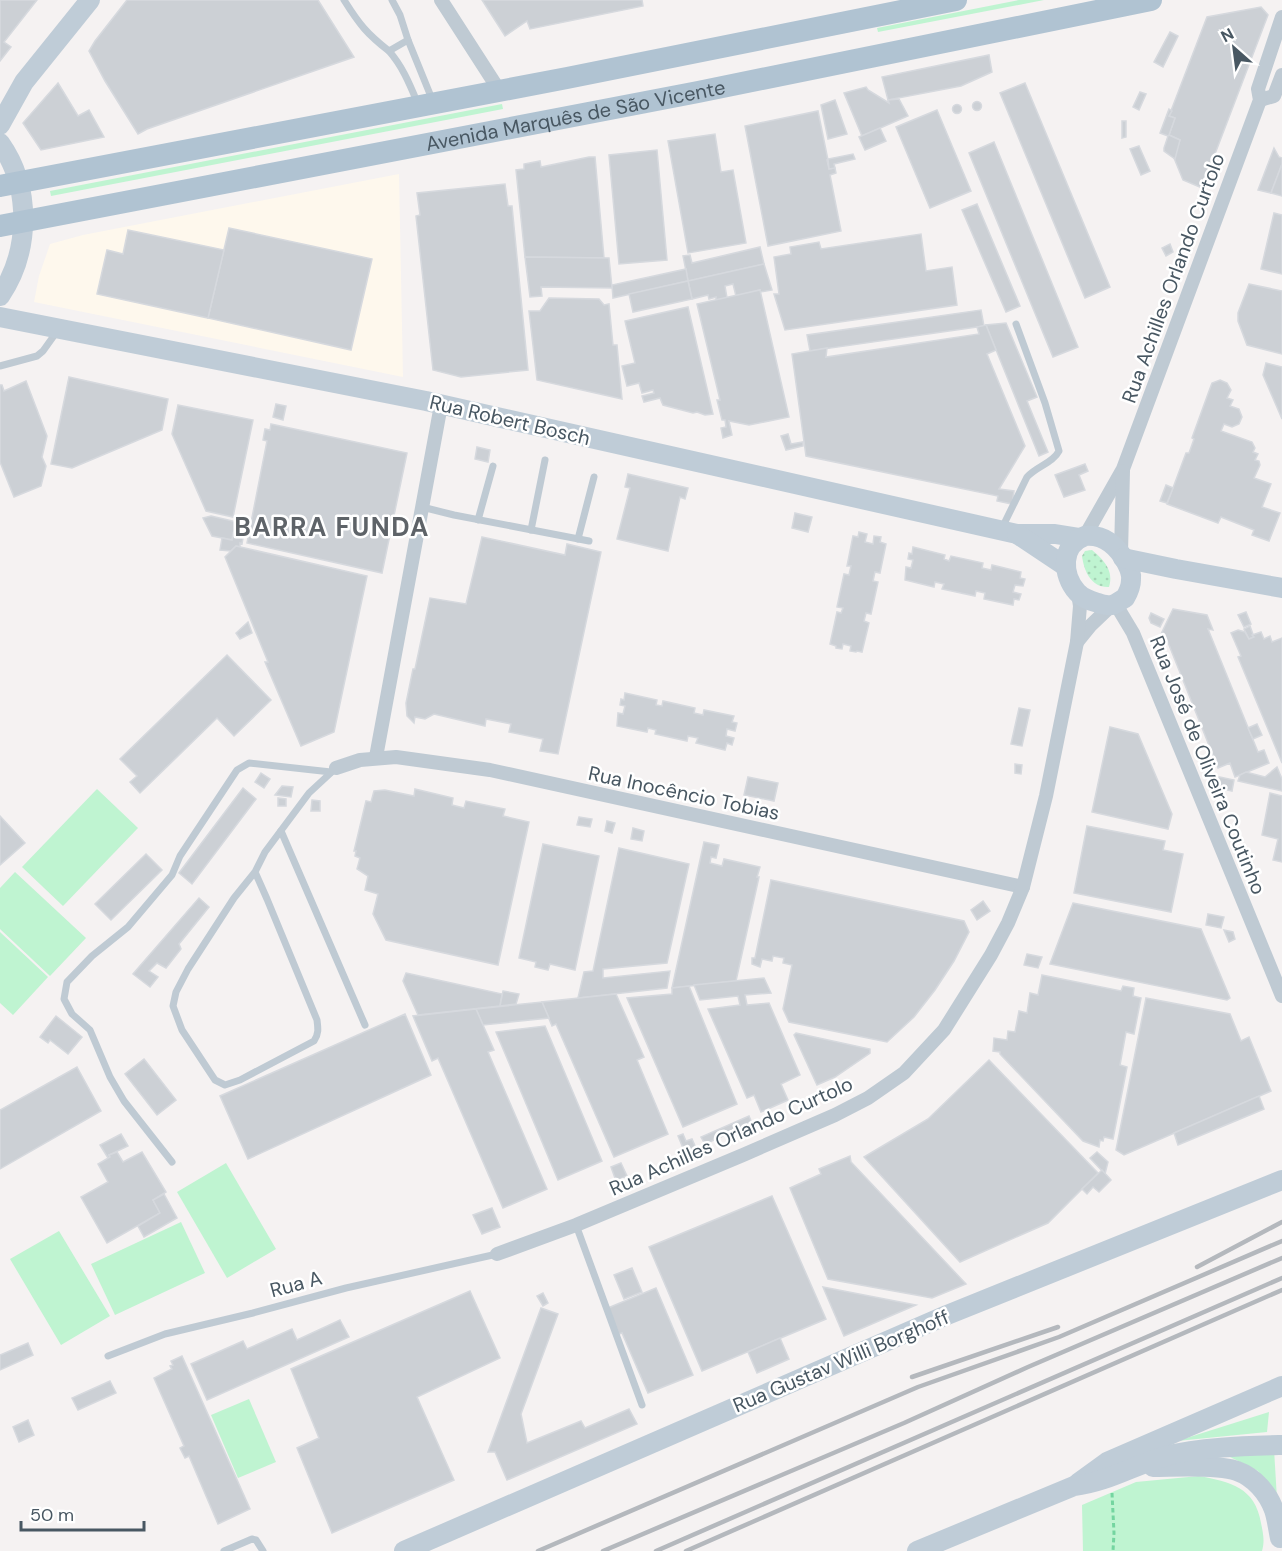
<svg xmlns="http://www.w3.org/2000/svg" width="1282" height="1551" font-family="'DM Sans',sans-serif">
<defs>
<pattern id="garden-dots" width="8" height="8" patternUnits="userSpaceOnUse" patternTransform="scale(1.5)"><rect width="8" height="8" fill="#bff4d1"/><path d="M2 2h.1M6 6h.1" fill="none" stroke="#a6d3b6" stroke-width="1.8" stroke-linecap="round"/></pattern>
</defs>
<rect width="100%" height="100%" fill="#f5f2f2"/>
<polygon fill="#fef8ed" points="399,174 403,377 34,302 39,276 50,244 83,235"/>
<g fill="#bff4d1">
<polygon points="1019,0 1044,0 878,32 877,28"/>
<polygon points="502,104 503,109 51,196 50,191"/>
<polygon points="97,789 138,828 63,906 22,867"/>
<polygon points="15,872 86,938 50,976 0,929 0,888"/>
<polygon points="0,932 48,977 13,1015 0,1003"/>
<polygon points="226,1163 276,1249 227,1278 177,1192"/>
<polygon points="181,1222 205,1273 115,1315 91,1264"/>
<polygon points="59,1231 110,1316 61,1345 10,1259"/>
<polygon points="249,1399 276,1462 238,1478 211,1415"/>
<polygon points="1269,1412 1267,1432 1177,1441"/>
<polygon points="1274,1449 1277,1499 1258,1471 1222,1453"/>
<path d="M 1199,1476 C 1230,1482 1255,1487 1261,1523 C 1263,1533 1265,1541 1262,1551 L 1083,1551 L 1082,1505 L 1136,1482 Z"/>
</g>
<path fill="url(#garden-dots)" d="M 1092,550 C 1104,560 1114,571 1109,587 C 1091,588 1084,571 1082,556 L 1085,551 Z"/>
<g fill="#ccd0d5" stroke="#d6d9de" stroke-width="1.5">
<polygon points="0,0 37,0 4,42 11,47 0,61"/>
<polygon points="127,0 318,0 354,57 147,129 138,134 105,81 89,51 95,41"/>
<polygon points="482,0 642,0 643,6 530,29 527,21 505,36"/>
<polygon points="1261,7 1268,15 1202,188 1183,180 1174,158 1180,140 1169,135 1175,118 1169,116 1207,17"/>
<polygon points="1170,32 1178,36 1163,67 1154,62"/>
<polygon points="989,55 992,72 961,86 888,100 882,77"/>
<polygon points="58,83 78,116 89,110 104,137 41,150 23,123"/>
<polygon points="1025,83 1110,287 1085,298 1000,93"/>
<polygon points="866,87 868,90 889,103 888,100 899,99 908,116 862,136 844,93"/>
<polygon points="1140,92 1146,94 1139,110 1133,107"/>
<polygon points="835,100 847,134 828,139 821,105"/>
<circle cx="977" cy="106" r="4.5"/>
<circle cx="957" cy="109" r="4.5"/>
<polygon points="1169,109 1172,111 1169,116 1175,118 1169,135 1180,140 1175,159 1164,151 1164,148 1168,136 1160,133"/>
<polygon points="937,110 971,191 930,208 896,127"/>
<polygon points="818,111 828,160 827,160 829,169 835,168 836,173 830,175 841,231 768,246 745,126"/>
<polygon points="1122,121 1126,121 1126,137 1122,138"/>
<polygon points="880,128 886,141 865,150 859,137"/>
<polygon points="715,134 721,172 733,170 746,243 688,253 668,141"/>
<polygon points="994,142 1078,347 1053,357 969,153"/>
<polygon points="1139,146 1150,171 1141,175 1130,149"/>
<polygon points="1274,148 1279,157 1282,158 1282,164 1271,193 1258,190"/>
<polygon points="657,150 667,260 619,264 609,155"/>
<polygon points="853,154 855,159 834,164 835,168 829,169 828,159"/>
<polygon points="589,157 595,157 604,258 525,257 516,170 524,169 524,164 540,161 541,167"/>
<polygon points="1282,164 1282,196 1271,193"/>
<polygon points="505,184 508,206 512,206 528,370 461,377 433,370 416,216 420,215 417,193"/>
<polygon points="977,204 1020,306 1006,312 962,210"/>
<polygon points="1274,213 1282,215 1282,274 1261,269"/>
<polygon points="229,228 372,259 351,350 208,318"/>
<polygon points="128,230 224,250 208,318 97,294 107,250 123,254"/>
<polygon points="921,234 926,271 952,267 957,305 785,330 774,294 779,294 774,257 791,254 790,247 819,242 821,249"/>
<polygon points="1170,244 1173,252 1166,256 1162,248"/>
<polygon points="760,247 764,264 688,281 683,256 690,255 692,263"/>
<polygon points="525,257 609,258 612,288 541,287 542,296 530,297"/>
<polygon points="764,264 772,290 760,292 760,290 736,296 733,284 725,286 727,298 716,300 716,297 709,299 708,295 692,299 688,281"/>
<polygon points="686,269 688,281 613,298 612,285"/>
<polygon points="688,281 692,299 633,312 629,294"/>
<polygon points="1249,284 1282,291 1282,354 1247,345 1238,321 1238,313"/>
<polygon points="760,290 789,417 749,425 729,421 732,435 723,438 721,428 726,427 725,420 722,420 717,400 720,400 697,304"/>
<polygon points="549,298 599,299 604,305 609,304 613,345 617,345 622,399 537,380 529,311 540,311"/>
<polygon points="688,307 709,397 713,414 705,415 697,412 693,413 663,405 660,398 644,402 642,396 654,393 653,390 642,393 639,383 627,386 622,366 635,363 625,321"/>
<polygon points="981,310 984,326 977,327 810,351 807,335"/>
<polygon points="1006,323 1037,397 1027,401 1048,452 1039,456 986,325"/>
<polygon points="986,325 996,350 987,354 1025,446 999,489 1014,491 1012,504 997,501 998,496 806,456 792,354 827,348 826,357 979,334 977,327"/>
<polygon points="1266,363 1282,367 1282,419 1263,375"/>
<polygon points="69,377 168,399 162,430 72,468 51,464"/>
<polygon points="1220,380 1227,383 1231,390 1227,398 1233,400 1230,406 1239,409 1242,417 1239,424 1232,427 1224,424 1221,431 1252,442 1255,448 1253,452 1258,454 1255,460 1259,461 1260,465 1254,478 1271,484 1262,507 1280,513 1269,541 1252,535 1254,530 1221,517 1218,523 1167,504 1186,453 1189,453 1194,439 1192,438 1209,391 1212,383"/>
<polygon points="26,381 47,436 42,457 46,466 41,486 14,497 0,462 0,385 2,385 4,391"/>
<polygon points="276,404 286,406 283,420 273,417"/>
<polygon points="178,405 253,420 233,517 206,511 172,434"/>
<polygon points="271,424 407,453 382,573 247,543 267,441 263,440 265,429 270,430"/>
<polygon points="788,434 791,444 803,442 803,446 786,450 781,436"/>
<polygon points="477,447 490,450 488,462 475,459"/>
<polygon points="1085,464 1088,471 1079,475 1085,490 1064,497 1055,475"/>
<polygon points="628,474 688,488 685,499 680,497 668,551 617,539 630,488 625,487"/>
<polygon points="1166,485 1173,488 1167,503 1160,501"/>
<polygon points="795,513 812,517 808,532 792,528"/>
<polygon points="211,516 237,522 232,540 212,536 203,518"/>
<polygon points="235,530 244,532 242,544 240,543 240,547 236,546 231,551 220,550 222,538 232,540 233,533 234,534"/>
<polygon points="859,532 867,534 865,542 873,544 874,536 881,537 880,542 886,544 880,573 875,572 873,581 878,582 871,614 866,613 864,621 869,623 862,652 857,651 856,652 850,651 851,646 843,644 842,649 836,648 836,646 830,644 837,612 841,613 843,608 837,607 844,574 849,575 851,566 847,566 853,536 858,537"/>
<polygon points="482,537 565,555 567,544 601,552 558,754 540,751 543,739 509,732 511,724 486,719 485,726 434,714 425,719 415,717 414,723 407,716 406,703 413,669 415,669 430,598 466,604"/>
<polygon points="236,546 367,576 334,732 301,746 265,662 268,662 225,557"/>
<polygon points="913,547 945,555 944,559 949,561 951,556 983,563 982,568 991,570 992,565 1021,572 1020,578 1025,579 1023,586 1015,585 1013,592 1021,594 1019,600 1014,599 1013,605 984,599 985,593 976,591 975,596 942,589 944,584 935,582 934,587 905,580 906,567 911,568 913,560 908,559 909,553 912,554"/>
<polygon points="1173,609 1207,615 1213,630 1208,629 1258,752 1264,750 1269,763 1235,777 1230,763 1218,768 1165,635 1161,637 1160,636"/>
<polygon points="1246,612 1251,624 1244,627 1238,615"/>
<polygon points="1151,613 1164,619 1160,627 1151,623 1149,618"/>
<polygon points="248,622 252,633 240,639 236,633"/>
<polygon points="1250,626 1254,637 1249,639 1244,629"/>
<polygon points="1238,630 1245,632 1249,639 1254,637 1252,635 1261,632 1264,639 1270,636 1272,642 1282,638 1282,763 1238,657 1241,656 1231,633"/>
<polygon points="227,655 271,700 234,736 217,718 140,793 130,782 137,776 120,759"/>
<polygon points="625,693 657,700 656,705 662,706 663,701 695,708 694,713 703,715 704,710 734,716 732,722 737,723 735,731 727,729 726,736 734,738 732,745 727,743 725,750 696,743 698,738 688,736 687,741 655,734 656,730 648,728 647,732 617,726 618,713 623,714 625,706 620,705 621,699 624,700"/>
<polygon points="1019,708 1030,710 1022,746 1011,744"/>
<polygon points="1257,724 1262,735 1253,739 1248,728"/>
<polygon points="1110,727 1138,734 1172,814 1168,829 1092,812"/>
<polygon points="1015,764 1022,765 1021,774 1015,773"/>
<polygon points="1277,767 1282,779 1282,791 1238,781 1240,775 1246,772 1265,777"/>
<polygon points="261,773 270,779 264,788 255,782"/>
<polygon points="1215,776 1234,780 1232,791 1215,787 1214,784"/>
<polygon points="748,777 778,783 774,801 744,795"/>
<polygon points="282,786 293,787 291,797 275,795"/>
<polygon points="243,788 256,799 192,884 179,873"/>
<polygon points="415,789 453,798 452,805 464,808 466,801 505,809 503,816 529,822 498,965 386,940 373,914 378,894 365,890 368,876 357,869 360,858 355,856 356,851 354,851 366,801 371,802 374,791 385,790 414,796"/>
<polygon points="1270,793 1282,796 1282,862 1273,860 1278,839 1262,835"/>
<polygon points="278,798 286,799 286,806 278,806"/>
<polygon points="312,800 320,801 320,811 311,811"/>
<polygon points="0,816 25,843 0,865"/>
<polygon points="579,817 592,819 590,827 577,825"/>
<polygon points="607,821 615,823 612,833 605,831"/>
<polygon points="1087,826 1165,841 1163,850 1183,854 1171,912 1074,893"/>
<polygon points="633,828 644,831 642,841 631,839"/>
<polygon points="704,842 719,845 716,858 711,857 710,863 722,866 724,859 760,867 757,877 759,877 736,981 672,988"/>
<polygon points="543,844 599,856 575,970 550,964 548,970 535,967 536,962 519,958"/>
<polygon points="619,848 689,864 667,963 603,969 603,978 670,971 667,988 578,998 584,972 593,971"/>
<polygon points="146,854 162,870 111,920 95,904"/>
<polygon points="771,880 964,921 969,932 954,961 935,990 914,1017 887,1042 789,1022 783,1009 792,965 783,963 784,958 773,956 772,961 762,959 760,967 752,964 752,958 755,958"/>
<polygon points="199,898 209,907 179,944 181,949 166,968 157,963 149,971 158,977 150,987 133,974"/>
<polygon points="983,901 990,911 977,920 971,910"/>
<polygon points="1073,903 1201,929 1230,998 1227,1000 1050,964"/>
<polygon points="1208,914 1224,917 1221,928 1206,925"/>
<polygon points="1224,930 1233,932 1235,939 1229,942"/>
<polygon points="1027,954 1042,957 1038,968 1024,965"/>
<polygon points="406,973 502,994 500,1006 418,1015 403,981"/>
<polygon points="1042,975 1121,991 1123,986 1134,988 1133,996 1141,998 1134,1034 1126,1032 1120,1065 1127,1067 1113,1139 1104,1137 1103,1141 1100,1140 1099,1147 1083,1141 1000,1054 1000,1052 993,1051 994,1038 1007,1040 1008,1031 1015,1032 1019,1011 1027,1013 1030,993 1038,995"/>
<polygon points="764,978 771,993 745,995 747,1005 769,1003 800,1075 781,1084 788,1100 761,1112 754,1095 747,1098 708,1009 740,1005 738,996 700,1000 694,985"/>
<polygon points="689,986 737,1104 683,1127 627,998 672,994 672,988"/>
<polygon points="503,991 519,994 516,1004 500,1006"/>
<polygon points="616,994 644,1057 637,1060 668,1134 614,1157 556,1024 552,1026 542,1002"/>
<polygon points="1146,998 1230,1014 1241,1041 1249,1037 1271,1091 1124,1155 1116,1150"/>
<polygon points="542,1002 549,1018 483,1025 476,1009"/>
<polygon points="476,1009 494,1050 488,1052 547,1189 503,1208 438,1058 432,1061 413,1016"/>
<polygon points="405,1014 431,1075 248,1159 220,1096"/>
<polygon points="56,1016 82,1037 68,1054 50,1040 48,1043 40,1037"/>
<polygon points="545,1026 602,1161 558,1180 496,1032"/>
<polygon points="796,1033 870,1049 870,1053 835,1077 817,1085 794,1035"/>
<polygon points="144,1059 176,1100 157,1115 125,1074"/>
<polygon points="989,1060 1098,1173 1048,1223 960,1262 864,1157 928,1119"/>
<polygon points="77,1067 101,1111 0,1169 0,1110"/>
<polygon points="1259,1096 1264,1109 1178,1145 1174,1133"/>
<polygon points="749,1116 752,1123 705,1144 701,1137"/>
<polygon points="121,1134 128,1146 109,1155 110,1157 108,1158 100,1145"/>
<polygon points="683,1134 686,1141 692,1139 696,1148 688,1151 686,1147 683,1148 678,1136"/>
<polygon points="117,1152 123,1162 142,1152 166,1192 153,1200 160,1213 107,1243 81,1197 108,1182 98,1164 110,1157 109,1155"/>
<polygon points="1097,1152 1108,1162 1105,1174 1090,1158"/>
<polygon points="850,1156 851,1162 966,1284 932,1298 828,1279 790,1188 821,1174 819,1169"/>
<polygon points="621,1163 627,1176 616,1181 611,1167"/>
<polygon points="1102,1170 1111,1180 1099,1192 1093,1187 1087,1194 1082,1189"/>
<polygon points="164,1194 177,1218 144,1237 138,1226 160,1213 153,1200"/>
<polygon points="772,1196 826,1319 702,1371 649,1247"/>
<polygon points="492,1208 500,1227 482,1234 473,1215"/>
<polygon points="632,1268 642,1292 624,1299 614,1275"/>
<polygon points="823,1287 916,1305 844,1336"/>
<polygon points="656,1288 693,1375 648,1393 622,1333 619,1334 608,1308"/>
<polygon points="470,1291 500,1358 417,1397 454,1480 332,1533 297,1448 319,1438 291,1369"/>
<polygon points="543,1293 548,1303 543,1306 537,1296"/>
<polygon points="541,1308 558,1314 521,1414 527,1443 581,1421 585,1428 629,1409 637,1424 507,1480 495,1452 488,1452"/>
<polygon points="340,1320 349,1337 207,1400 191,1364 243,1341 247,1349 292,1329 297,1340"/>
<polygon points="780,1338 789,1359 757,1373 748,1352"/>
<polygon points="28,1343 33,1355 0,1370 0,1355"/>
<polygon points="182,1356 250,1509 218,1524 189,1456 185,1458 180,1448 184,1446 154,1378 172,1369 170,1366 173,1365 171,1361"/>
<polygon points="110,1381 116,1393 78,1410 72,1398"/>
<polygon points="28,1420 34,1435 19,1442 13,1427"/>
</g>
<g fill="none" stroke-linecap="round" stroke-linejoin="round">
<polyline stroke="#74d5a0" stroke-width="3" stroke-dasharray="4.5 3" stroke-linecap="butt" points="1112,1493 1114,1533 1113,1551"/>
<g stroke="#bfcad3" stroke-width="7">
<path d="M 344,0 C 359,24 367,34 389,51 L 408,40 L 400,15 L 392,0"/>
<polyline points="408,40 432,99"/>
<path d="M 389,51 C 403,67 410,85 418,104"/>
<polyline points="0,366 37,356 43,351 58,330"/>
<polyline points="422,507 454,515 589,541"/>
<polyline points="478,520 493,466"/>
<path d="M 1002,528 L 1027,477 C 1037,466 1053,463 1059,451 L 1045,403 L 1016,324"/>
<polyline points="531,530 545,460"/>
<polyline points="578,539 594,477"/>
<polyline points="281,831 365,1025"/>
<path d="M 255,872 L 267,899 L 317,1020 C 318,1028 319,1034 314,1041 L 240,1080 L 225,1085 L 215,1080 L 182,1030 L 173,1006 L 176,992 L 188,969 L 234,898 L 255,872 L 265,852 L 309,793 L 336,768"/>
<polyline points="172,1162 124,1101 110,1077 90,1030 72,1014 64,999 67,982 92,956 128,927 172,875 180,856 237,770 249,763 331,772"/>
<polyline points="576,1225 642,1405"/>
<polyline points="108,1356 165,1334 253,1313 346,1288 497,1254"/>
<polyline points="224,1551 252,1539 256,1540 263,1551"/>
</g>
<g stroke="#bfcad3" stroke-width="14">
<polyline points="441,0 499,90"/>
<polyline points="1260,100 1274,96 1282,75"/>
<polyline points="1085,536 1123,469 1260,100 1258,89 1282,17"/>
<polyline points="1121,553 1123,471"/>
<polyline points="1115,603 1133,633 1282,996"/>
<polyline points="1077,642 1090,626 1112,605"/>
<polyline points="376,757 441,405"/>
<polyline points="336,768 360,760 396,757 490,770 1023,887"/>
<polyline points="497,1254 576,1225 743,1155 835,1115 868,1098 904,1073 944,1030 991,955 1008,923 1023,887 1046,796 1077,642 1080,606 1078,593"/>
</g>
<g stroke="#bfccd7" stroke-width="20">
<polyline points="0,125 24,82 90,0"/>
<path d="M 0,143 C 32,188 30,252 0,296"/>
<polyline points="0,317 426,401 1017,534 1055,534 1080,538"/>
<polyline points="1017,534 1065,566"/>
<path d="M 1085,536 C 1104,534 1117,546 1126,562 C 1129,568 1132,573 1131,580 C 1131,586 1128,593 1125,598 C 1121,600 1116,604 1112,605 C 1108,606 1102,604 1098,603 C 1091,601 1082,598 1077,592 C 1062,575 1060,545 1085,536 Z"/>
<polyline points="1123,558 1176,569 1282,588"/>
<path d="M 1153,1467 C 1174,1467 1217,1464 1237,1471 C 1254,1477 1268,1493 1274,1510 C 1277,1519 1278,1529 1280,1538"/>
<polyline points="1078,1483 1107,1462 1282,1386"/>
<polyline points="404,1551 947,1315 1282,1180"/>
<path d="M 917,1551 L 1074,1486 C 1108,1482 1134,1465 1166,1456 C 1200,1447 1246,1446 1282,1445"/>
</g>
<g stroke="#b0c3d2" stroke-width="22">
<polyline points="0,186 567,78 956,0"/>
<path id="s1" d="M 0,226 L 698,92 L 1151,0"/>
</g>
<g stroke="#b4b8bd" stroke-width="4.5">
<polyline points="1197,1267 1282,1222"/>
<polyline points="912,1377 1058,1327"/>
<polyline points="538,1551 918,1387 1059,1337 1282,1241"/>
<polyline points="603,1551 904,1423 1028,1367 1282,1258"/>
<polyline points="656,1551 1282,1278"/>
<polyline points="686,1551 1282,1290"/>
</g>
</g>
<g text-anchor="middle" stroke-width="5" stroke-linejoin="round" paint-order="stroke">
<g font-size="20" fill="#485762" stroke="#fff">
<text dy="7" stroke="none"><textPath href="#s1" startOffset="586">Avenida Marquês de São Vicente</textPath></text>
<text transform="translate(1173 278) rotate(-70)" y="7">Rua Achilles Orlando Curtolo</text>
<text transform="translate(510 420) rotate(13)" y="7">Rua Robert Bosch</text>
<text transform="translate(1208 765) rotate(68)" y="7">Rua José de Oliveira Coutinho</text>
<text transform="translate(684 793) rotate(12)" y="7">Rua Inocêncio Tobias</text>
<text transform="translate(731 1136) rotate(-24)" y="7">Rua Achilles Orlando Curtolo</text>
<text transform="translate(296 1284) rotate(-15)" y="7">Rua A</text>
<text transform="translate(841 1361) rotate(-23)" y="7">Rua Gustav Willi Borghoff</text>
</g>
<g font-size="26" font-weight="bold" letter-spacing="1.5" fill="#5e6368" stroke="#fff">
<text x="332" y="536">BARRA FUNDA</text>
</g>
</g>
<g transform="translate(1234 48) rotate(332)" stroke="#ffffff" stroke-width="4.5" paint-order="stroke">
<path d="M0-4.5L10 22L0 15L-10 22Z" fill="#485762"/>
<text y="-9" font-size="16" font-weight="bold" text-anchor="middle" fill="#485762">N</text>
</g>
<path d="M21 1521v9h123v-9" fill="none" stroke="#485762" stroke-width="3"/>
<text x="30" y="1521" font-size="18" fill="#485762" stroke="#ffffff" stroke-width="4.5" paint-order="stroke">50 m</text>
</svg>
